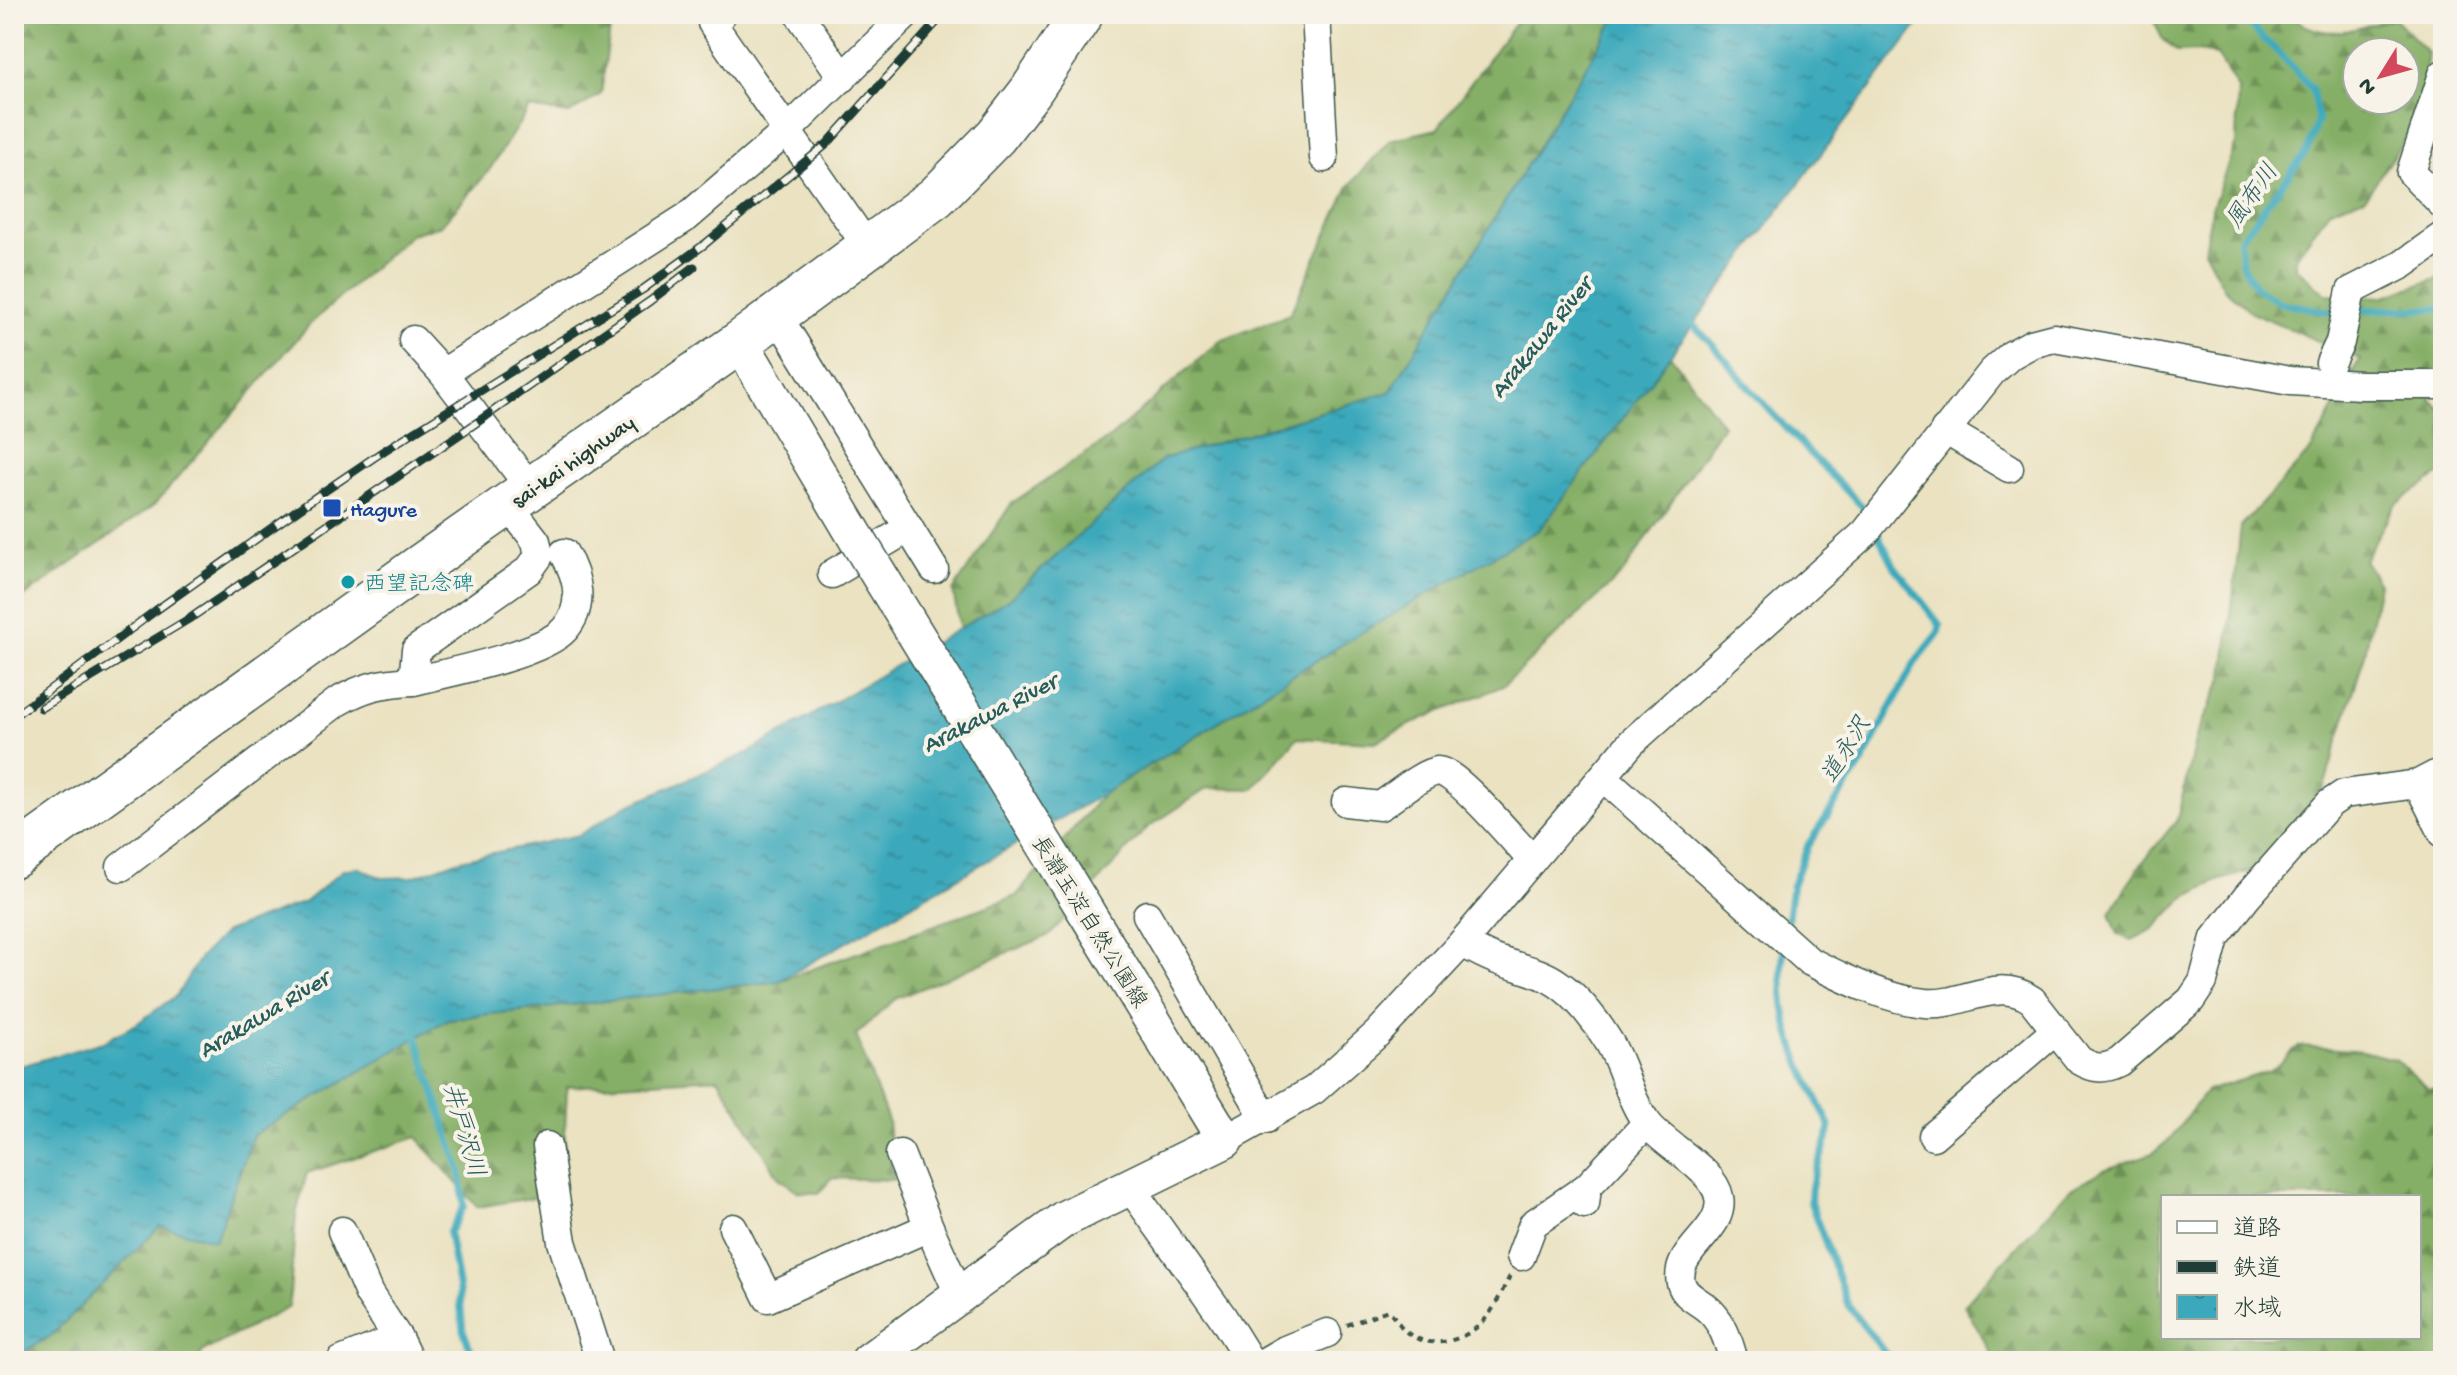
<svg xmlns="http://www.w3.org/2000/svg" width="2457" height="1375" font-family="'Gochi Hand','Klee One',sans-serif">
<defs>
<pattern id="forest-firs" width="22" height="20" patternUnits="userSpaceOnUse" patternTransform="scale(2)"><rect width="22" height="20" fill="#85af66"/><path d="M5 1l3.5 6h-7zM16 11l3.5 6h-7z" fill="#6c9055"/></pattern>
<pattern id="water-ripples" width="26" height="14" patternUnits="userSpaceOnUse" patternTransform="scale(2)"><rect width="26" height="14" fill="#3ba9bb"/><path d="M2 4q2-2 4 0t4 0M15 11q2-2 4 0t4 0" fill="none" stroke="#318b99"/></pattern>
</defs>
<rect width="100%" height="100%" fill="#f7f3e8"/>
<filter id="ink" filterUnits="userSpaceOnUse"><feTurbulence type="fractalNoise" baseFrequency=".0125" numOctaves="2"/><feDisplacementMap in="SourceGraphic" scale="16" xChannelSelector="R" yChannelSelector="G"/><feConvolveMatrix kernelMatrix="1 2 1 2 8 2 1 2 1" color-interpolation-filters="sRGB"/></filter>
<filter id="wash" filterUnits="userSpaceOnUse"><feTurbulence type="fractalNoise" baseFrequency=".006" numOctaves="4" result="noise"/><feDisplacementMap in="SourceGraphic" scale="32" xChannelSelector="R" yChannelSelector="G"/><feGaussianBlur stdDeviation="1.8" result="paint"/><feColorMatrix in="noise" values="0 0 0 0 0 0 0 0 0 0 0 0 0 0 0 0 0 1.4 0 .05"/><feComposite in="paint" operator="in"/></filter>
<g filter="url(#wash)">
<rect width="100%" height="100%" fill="#eae2c1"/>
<g fill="url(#forest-firs)" stroke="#52764d" stroke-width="2" fill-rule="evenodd">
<polygon points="14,14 612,14 601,94 569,114 529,108 488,172 441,225 411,234 310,324 155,504 14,604"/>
<polygon points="1518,14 1618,14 1390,392 1163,459 1009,599 960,629 953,591 1012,503 1112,436 1220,341 1290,314 1349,186 1390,140 1437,129 1518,19"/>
<path d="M 2151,14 L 2289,14 C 2322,45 2356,28 2394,18 L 2428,53 L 2420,116 L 2365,198 L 2330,209 L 2295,258 L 2295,267 L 2326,294 L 2382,297 L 2443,277 L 2443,377 L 2430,399 L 2443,411 L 2443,472 L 2396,504 L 2364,560 L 2379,584 L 2365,654 L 2321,797 L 2251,871 L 2217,881 L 2184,898 L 2154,929 L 2132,940 L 2118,935 L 2110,913 L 2138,868 L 2177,820 L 2196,737 L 2224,676 L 2241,526 L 2312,449 L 2360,359 L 2251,312 L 2224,288 L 2204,250 L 2212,208 L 2236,143 L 2238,89 L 2217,55 L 2200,51 L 2177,52 L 2162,38 ZM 2357,52 L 2405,52 L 2405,100 L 2357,100 Z"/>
<polygon points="1670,355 1723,425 1623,573 1503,686 1424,718 1375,742 1297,738 1253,789 1208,788 1147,828 1050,935 895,999 856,1035 888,1121 893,1180 832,1178 819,1193 799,1192 779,1178 718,1078 567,1087 562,1193 477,1207 417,1137 307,1173 296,1214 289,1307 202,1352 198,1361 14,1361 14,1356 51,1336 160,1225 215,1240 253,1135 448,1019 779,981 1016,896 1103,794 1354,637 1544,524"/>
<path d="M 2299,1046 L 2363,1051 L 2396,1060 L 2429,1089 L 2443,1088 L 2443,1361 L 1996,1361 L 1964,1305 L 2069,1190 L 2104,1170 L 2153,1153 L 2170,1139 L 2206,1091 L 2271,1071 ZM 2419,1197 L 2419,1337 L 2163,1337 L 2163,1197 Z"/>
</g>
<polygon fill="url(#water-ripples)" stroke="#2d7378" stroke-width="2" points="1618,14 1926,14 1540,529 1354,637 1103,794 779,981 448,1019 253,1135 215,1240 160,1226 51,1336 14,1357 14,1068 103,1042 135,1025 177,995 198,960 225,932 305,902 343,870 357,867 382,878 412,877 460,860 579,835 624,807 748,753 1009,599 1163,459 1390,392"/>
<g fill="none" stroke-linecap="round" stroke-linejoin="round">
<g stroke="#3ba9bb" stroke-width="7">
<polyline points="2238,14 2284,58 2312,90 2318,119 2307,151 2240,240 2242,263 2256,288 2281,303 2326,311 2341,310"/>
<polyline points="2353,310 2443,309"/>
<path d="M 1686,319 C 1712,340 1730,367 1753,392 C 1789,432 1826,471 1865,509 L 1870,517"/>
<polyline points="1786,931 1792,887 1808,845 1862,763 1914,664 1938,634 1940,625 1895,567 1875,529"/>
<path d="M 1784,947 C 1774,1021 1800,1062 1830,1126 C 1826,1155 1808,1175 1811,1204 L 1848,1305 L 1891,1361"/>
<polyline points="414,1030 460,1170 464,1206 449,1233 459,1290 463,1330 475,1361"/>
</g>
</g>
</g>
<g filter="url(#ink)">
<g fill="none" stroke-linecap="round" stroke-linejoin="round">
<g stroke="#3d5649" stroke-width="31">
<g id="minor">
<polyline points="722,14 712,23 869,249"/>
<polyline points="799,14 843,78"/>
<polyline points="1316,14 1324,158"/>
<polyline points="2443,74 2411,172 2443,205"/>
<polyline points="777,315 934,569"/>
<polyline points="413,340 443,373 531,489"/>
<polyline points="2330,363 2340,342 2351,291 2402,265 2443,236"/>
<polyline points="443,373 687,217 786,132 907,14"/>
<polyline points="1945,430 2009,468"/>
<polyline points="832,574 909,528"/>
<path d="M 413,681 C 447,673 543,654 565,629 C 585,606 578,577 564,553"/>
<path d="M 1603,777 L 1809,961 C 1845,979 1884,999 1925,1003 C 1963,1007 1996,975 2032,1000 L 2079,1060 C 2094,1069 2103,1070 2119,1062 L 2191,1000 L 2203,982 L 2215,938 L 2247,897 L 2329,804 L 2344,794 L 2418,784 L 2443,771"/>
<polyline points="2418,784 2443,833"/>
<path d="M 1346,802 L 1380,806 C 1395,797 1421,773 1438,771 C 1455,770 1517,844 1532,860"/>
<path d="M 121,867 L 337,702 C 365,686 381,683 413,681 L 416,650 L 529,570 L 539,556 L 536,541 L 508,505"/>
<polyline points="1147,915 1266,1119"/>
<path d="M 1462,943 C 1474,949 1487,957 1500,961 C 1519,968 1540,971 1557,983 C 1577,996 1597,1022 1609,1042 C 1625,1068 1629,1100 1648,1124 C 1666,1147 1714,1169 1719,1197 C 1726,1231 1673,1250 1681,1283 C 1685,1298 1701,1301 1711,1312 C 1724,1325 1729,1344 1734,1361"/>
<polyline points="1933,1136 2056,1030"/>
<polyline points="1225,1140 1314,1090 1377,1034 1462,943 1632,742 1865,533 1992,372 2011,355 2031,344 2054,338 2290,381 2361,385 2443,385"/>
<polyline points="547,1146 562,1242 600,1361"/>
<polyline points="900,1154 929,1227"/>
<polyline points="1129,1186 1222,1316 1250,1361"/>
<polyline points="1585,1204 1587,1187 1647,1123"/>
<polyline points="733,1228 768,1298 929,1227 960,1296"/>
<polyline points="342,1231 369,1294 398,1338 409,1361"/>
<polyline points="1521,1256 1533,1224 1587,1187"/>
<polyline points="341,1361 398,1338"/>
<polyline points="1266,1361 1285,1350 1327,1333"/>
</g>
</g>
<g stroke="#3d5649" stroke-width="39">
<g id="major">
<polyline points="740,342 857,539"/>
<polyline points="869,1361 1064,1219 1225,1140 1085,910"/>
</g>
</g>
<g stroke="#3d5649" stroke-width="45">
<polyline id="highway" points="14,857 417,568 740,342 936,197 996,136 1030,92 1082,14"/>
</g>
<path stroke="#3d5649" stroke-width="4" stroke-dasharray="6 6" stroke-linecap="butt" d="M 1347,1325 L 1388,1310 C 1396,1317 1400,1328 1409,1334 C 1436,1353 1476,1337 1492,1310 C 1499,1299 1504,1287 1510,1276"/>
<use href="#minor" stroke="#fff" stroke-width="28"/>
<use href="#major" stroke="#fff" stroke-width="36"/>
<use href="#highway" stroke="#fff" stroke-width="42"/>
<g stroke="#1f3d34" stroke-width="9">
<g id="rail">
<polyline points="41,708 192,617 479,421 650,301 694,267"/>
<polyline points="14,716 155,611 307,503 385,450 642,290 705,244 827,144 944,14"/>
</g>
</g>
<use href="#rail" stroke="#f7f3e8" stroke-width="6" stroke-dasharray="18" stroke-linecap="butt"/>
<g stroke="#3d5649" stroke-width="39" stroke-linecap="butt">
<polyline id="major-bridge" points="857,539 1085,910"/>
</g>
<use href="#major-bridge" stroke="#fff" stroke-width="36"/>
</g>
</g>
<rect fill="#1a4fb4" stroke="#f7f3e8" stroke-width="3" x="322" y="498" width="20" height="20" rx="4"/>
<circle fill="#0f9aa8" stroke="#f7f3e8" stroke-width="3" cx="348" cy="582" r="8"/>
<g text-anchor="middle" stroke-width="8" stroke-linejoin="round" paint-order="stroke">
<g font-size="22" fill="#1f3d34" stroke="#f7f3e8">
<text transform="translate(572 460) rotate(-35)" y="8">sai-kai highway</text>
<text transform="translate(1091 921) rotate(58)" y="8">長瀞玉淀自然公園線</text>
</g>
<g font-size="22" fill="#164399" stroke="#f7f3e8" text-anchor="start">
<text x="350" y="516">Hagure</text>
</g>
<g font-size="22" fill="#0d838f" stroke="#f7f3e8" text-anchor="start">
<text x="364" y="590">西望記念碑</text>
</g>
<g font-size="24" font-style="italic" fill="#275d5c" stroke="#f7f3e8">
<text transform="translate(2251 195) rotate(-55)" y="8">風布川</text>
<text transform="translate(1540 337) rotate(-51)" y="8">Arakawa River</text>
<text transform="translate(989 712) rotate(-27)" y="8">Arakawa River</text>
<text transform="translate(1845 749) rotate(-59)" y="8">道永沢</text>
<text transform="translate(263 1013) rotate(-31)" y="8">Arakawa River</text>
<text transform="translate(465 1130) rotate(74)" y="8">井戸沢川</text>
</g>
</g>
<rect width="2457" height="1375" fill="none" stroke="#f7f3e8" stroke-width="48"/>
<rect x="2161" y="1195" width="260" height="144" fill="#f7f3e8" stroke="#a1aaa0" stroke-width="2"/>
<rect x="2177" y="1221" width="40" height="12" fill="#ffffff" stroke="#a1aaa0" stroke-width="2"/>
<text x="2233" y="1235" font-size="24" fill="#1f3d34">道路</text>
<rect x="2177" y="1261" width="40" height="12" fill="#1f3d34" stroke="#a1aaa0" stroke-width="2"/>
<text x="2233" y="1275" font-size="24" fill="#1f3d34">鉄道</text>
<rect x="2177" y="1295" width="40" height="24" fill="url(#water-ripples)" stroke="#a1aaa0" stroke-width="2"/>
<text x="2233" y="1315" font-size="24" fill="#1f3d34">水域</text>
<g transform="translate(2381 76) rotate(233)"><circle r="38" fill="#f7f3e8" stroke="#a1aaa0" stroke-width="2"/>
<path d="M0-6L14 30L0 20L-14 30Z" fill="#d1495b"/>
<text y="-12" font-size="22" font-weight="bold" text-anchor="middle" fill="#1f3d34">N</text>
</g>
</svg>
